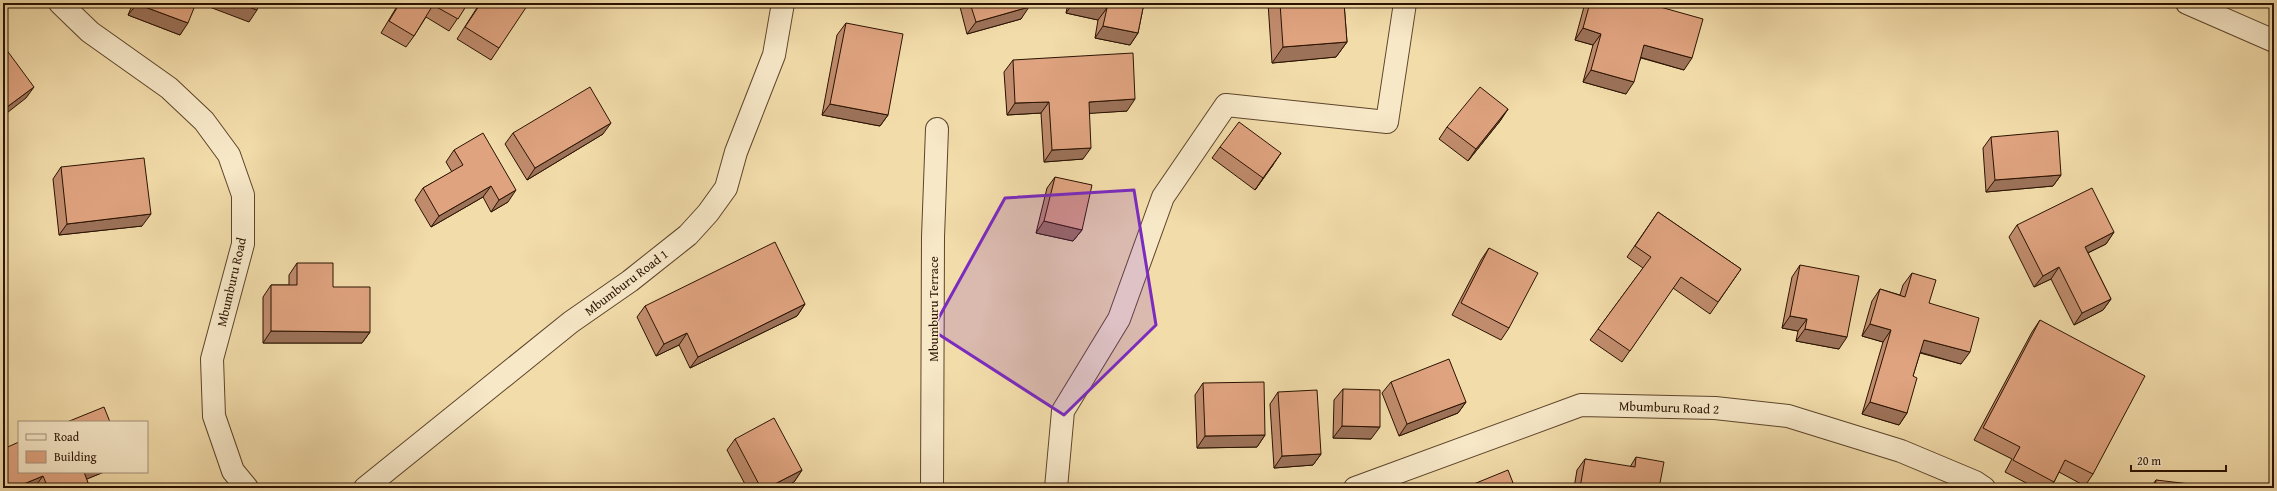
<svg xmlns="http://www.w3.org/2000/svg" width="2277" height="491" font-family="'Gentium Book Plus',serif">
<rect width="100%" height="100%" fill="#f2dcaa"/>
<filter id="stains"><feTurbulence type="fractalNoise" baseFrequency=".005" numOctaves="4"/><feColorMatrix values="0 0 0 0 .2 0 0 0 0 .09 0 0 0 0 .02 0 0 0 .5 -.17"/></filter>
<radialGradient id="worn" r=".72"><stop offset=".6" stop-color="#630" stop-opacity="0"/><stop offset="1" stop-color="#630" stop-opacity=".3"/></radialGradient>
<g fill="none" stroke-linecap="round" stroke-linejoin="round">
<g stroke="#5c442a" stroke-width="24">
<g id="minor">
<polyline points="60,3 90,32 169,88 204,121 229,155 243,195 243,244 212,359 214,416 233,471 247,488"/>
<polyline points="2187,3 2274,41"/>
<polyline points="365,488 571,322 630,281 688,235 708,213 726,188 736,152 774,55 783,3"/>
<polyline points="932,488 933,237 937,129"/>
<polyline points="1056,488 1063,411 1119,319 1163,197 1226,105 1387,122 1405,3"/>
<polyline points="1355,488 1581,405 1715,408 1788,416 1901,451 1975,482 1984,488"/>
</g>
</g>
<use href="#minor" stroke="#f7e8c8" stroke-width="22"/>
</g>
<g fill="#c08c6d" stroke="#2a1200">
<polygon points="133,3 196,3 180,35 128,15"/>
<polygon points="399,3 468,3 449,31 426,17 414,36 406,47 381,33"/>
<polygon points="480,3 521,3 499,48 491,60 457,39"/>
<polygon points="959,3 1028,3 1021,19 967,34"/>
<polygon points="1068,3 1144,3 1138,33 1130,45 1095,38 1098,20 1066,13"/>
<polygon points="1268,3 1344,3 1347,42 1336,57 1272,63"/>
<polygon points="1585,3 1646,3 1684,70 1641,58 1626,94 1583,82 1593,45 1575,40"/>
<polygon points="846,23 888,115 880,126 822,115 837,35"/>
<polygon points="1013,60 1127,111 1089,113 1083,159 1044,162 1041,113 1007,115 1004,72"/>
<polygon points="1508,109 1500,121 1468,161 1439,139 1447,127"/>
<polygon points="513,133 603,134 527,180 505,144"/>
<polygon points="1991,137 2061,175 2053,186 1986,192 1983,148"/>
<polygon points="1220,147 1273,165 1255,190 1212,158"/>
<polygon points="454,150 508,202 491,212 483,197 431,227 415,200 423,188 452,172 446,162"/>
<polygon points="61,167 142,226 59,235 53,179"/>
<polygon points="1055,177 1082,230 1073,241 1036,233 1047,188"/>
<polygon points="1658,212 1741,269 1710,314 1673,288 1622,362 1590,340 1643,268 1627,257"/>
<polygon points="2017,225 2114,232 2106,244 2088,253 2111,299 2103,310 2074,325 2051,279 2034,287 2009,237"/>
<polygon points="1489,248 1509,328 1501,340 1452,315 1481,260"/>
<polygon points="297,263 333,287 370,332 362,343 263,343 263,297 271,285 289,285 289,275"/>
<polygon points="1800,265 1839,349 1796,341 1798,331 1782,328 1792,277"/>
<polygon points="1912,273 1929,303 1961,364 1920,353 1913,376 1907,413 1899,425 1862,414 1883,342 1862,336 1872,301 1880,289 1900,295 1903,285"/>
<polygon points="805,304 797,316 690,368 679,345 656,356 637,317 645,306"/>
<polygon points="2040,320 2093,474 2085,486 2059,472 2054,482 2049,488 2036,488 2005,472 2012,459 1974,440 2032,332"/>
<polygon points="1391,382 1466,402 1458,413 1399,436 1382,393"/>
<polygon points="1203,383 1265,435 1257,447 1197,448 1195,395"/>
<polygon points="1343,389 1371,439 1333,438 1334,400"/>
<polygon points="1278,392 1321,454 1313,465 1274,468 1270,404"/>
<polygon points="735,439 802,470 794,482 782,488 747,488 727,450"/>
<polygon points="3,449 104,472 86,479 90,488 3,488"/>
<polygon points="1636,457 1659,488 1574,488 1577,470 1585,459 1630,467"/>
<polygon points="2156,480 2189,488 2150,488"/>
</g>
<g fill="#9c7259" stroke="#2a1200">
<polygon points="199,3 238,3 257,10 249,22"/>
<polygon points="1073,3 1083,3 1107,8 1098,20 1066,13"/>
<polygon points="137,4 188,23 180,35 128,15"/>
<polygon points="1029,7 1021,19 967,34 976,22"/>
<polygon points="1103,26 1138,33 1130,45 1095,38"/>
<polygon points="1583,28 1601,34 1593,45 1575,40"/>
<polygon points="1347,42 1336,57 1272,63 1283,47"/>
<polygon points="1644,45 1692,58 1684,70 1636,56"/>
<polygon points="1591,70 1634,82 1626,94 1583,82"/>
<polygon points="34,87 26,98 3,116 3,110"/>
<polygon points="1135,99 1127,111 1081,114 1089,102"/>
<polygon points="1049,102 1041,113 1007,115 1015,103"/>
<polygon points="830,104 888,115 880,126 822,115"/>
<polygon points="1508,109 1500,121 1468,161 1476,149"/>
<polygon points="611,123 603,134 527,180 535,168"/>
<polygon points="1091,148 1083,159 1044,162 1052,150"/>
<polygon points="1281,153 1273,165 1255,190 1263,178"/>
<polygon points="2061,175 2053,186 1986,192 1995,180"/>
<polygon points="491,186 483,197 431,227 439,216"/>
<polygon points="516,190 508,202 491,212 499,200"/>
<polygon points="151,214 142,226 59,235 67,224"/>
<polygon points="1044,221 1082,230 1073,241 1036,233"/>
<polygon points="2114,232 2106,244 2077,258 2085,247"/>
<polygon points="2059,267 2051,279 2034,287 2043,276"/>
<polygon points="2111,299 2103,310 2074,325 2082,313"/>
<polygon points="805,304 797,316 690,368 698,357"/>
<polygon points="1790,316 1807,319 1798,331 1782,328"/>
<polygon points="1870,324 1891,330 1883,342 1862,336"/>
<polygon points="1805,329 1847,337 1839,349 1796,341"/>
<polygon points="271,331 370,332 362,343 263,343"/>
<polygon points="687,333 679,345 656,356 664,344"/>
<polygon points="1924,340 1970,352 1961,364 1916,351"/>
<polygon points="1466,402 1458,413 1399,436 1407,424"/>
<polygon points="1870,402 1907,413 1899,425 1862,414"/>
<polygon points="1342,426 1380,427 1371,439 1333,438"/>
<polygon points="1265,435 1257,447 1197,448 1205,436"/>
<polygon points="1321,454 1313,465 1274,468 1282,456"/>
<polygon points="802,470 794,482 782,488 767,488"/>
<polygon points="83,472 104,472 75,484"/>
<polygon points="43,476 34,488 14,488"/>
</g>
<g fill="#dfa37f" stroke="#2a1200">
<polygon points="137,3 196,3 188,23 137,4"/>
<polygon points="238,3 260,3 257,10"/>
<polygon points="400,3 468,3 458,19 433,5 414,36 389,21"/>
<polygon points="481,3 521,3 527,6 499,48 465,27"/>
<polygon points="970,3 1028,3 1029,7 976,22"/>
<polygon points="1083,3 1144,3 1138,33 1103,26 1107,8"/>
<polygon points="1280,3 1344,3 1347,42 1283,47"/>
<polygon points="1590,3 1646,3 1703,19 1692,58 1644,45 1634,82 1591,70 1601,34 1583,28"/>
<polygon points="846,23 903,34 888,115 830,104"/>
<polygon points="3,45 34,87 3,110"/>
<polygon points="1133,53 1135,99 1089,102 1091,148 1052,150 1049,102 1015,103 1013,60"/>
<polygon points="590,87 611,123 535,168 513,133"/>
<polygon points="1480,87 1508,109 1476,149 1447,127"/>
<polygon points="1239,122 1281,153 1263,178 1220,147"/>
<polygon points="2058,131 2061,175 1995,180 1991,137"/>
<polygon points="483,133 516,190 499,200 491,186 439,216 423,188 463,165 454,150"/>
<polygon points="144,158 151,214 67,224 61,167"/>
<polygon points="1055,177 1092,185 1082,230 1044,221"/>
<polygon points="2092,188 2114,232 2085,247 2111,299 2082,313 2059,267 2043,276 2017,225"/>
<polygon points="1658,212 1741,269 1718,302 1681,277 1630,351 1598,329 1651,257 1635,246"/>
<polygon points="775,242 805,304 698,357 687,333 664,344 645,306"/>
<polygon points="1489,248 1538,273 1509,328 1461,303"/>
<polygon points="297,263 333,263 333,287 370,287 370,332 271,331 271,285 297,285"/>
<polygon points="1800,265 1859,276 1847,337 1805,329 1807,319 1790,316"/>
<polygon points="1912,273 1936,280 1929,303 1979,318 1970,352 1924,340 1913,376 1917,378 1907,413 1870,402 1891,330 1870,324 1880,289 1905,297"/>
<polygon points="2040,320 2145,376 2093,474 2065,460 2054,482 2013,460 2020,447 1983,428"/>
<polygon points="1449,359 1466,402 1407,424 1391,382"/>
<polygon points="1264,382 1265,435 1205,436 1203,383"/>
<polygon points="1343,389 1380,390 1380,427 1342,426"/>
<polygon points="1317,390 1321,454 1282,456 1278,392"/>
<polygon points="104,407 110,422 67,422"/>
<polygon points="774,418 802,470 767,488 761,488 735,439"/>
<polygon points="19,442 19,472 84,472 90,488 48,488 43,476 14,488 7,488 3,480 3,449"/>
<polygon points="1636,457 1664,462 1659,488 1580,488 1585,459 1635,467"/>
<polygon points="1508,470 1515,488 1464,488"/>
<polygon points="2156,480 2190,484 2189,488 2155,488"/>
</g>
<path fill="#7b2cbf" fill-opacity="0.2" stroke="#7b2cbf" stroke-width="3" stroke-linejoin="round" d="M 1134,190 L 1156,325 L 1064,415 L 932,330 L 1005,198 Z"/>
<g text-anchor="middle" stroke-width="3" stroke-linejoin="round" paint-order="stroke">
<g font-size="13" fill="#2a1200" stroke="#f7e8c8">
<text transform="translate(231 282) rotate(-77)" y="5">Mbumburu Road</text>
<text transform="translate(626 282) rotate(-37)" y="5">Mbumburu Road 1</text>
<text transform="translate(933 309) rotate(-90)" y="5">Mbumburu Terrace</text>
<text transform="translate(1669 407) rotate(2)" y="5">Mbumburu Road 2</text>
</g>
</g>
<rect width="2277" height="491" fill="none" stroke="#f2dcaa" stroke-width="16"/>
<rect x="4" y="4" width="2269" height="483" fill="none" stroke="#2a1200" stroke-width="2"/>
<rect x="8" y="8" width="2261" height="475" fill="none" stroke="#2a1200"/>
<rect x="18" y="421" width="130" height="52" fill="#f7e8c8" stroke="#a59278"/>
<rect x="26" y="434" width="20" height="6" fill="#f7e8c8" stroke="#a59278"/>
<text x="54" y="441" font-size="12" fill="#2a1200">Road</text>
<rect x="26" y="451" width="20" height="12" fill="#dfa37f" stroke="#a59278"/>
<text x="54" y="461" font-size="12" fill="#2a1200">Building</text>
<path d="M2131 465v6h95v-6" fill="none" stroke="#2a1200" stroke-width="2"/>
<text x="2137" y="465" font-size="12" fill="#2a1200" stroke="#f7e8c8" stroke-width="3" paint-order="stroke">20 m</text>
<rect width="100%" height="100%" filter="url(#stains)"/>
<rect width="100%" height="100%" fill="url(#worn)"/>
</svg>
